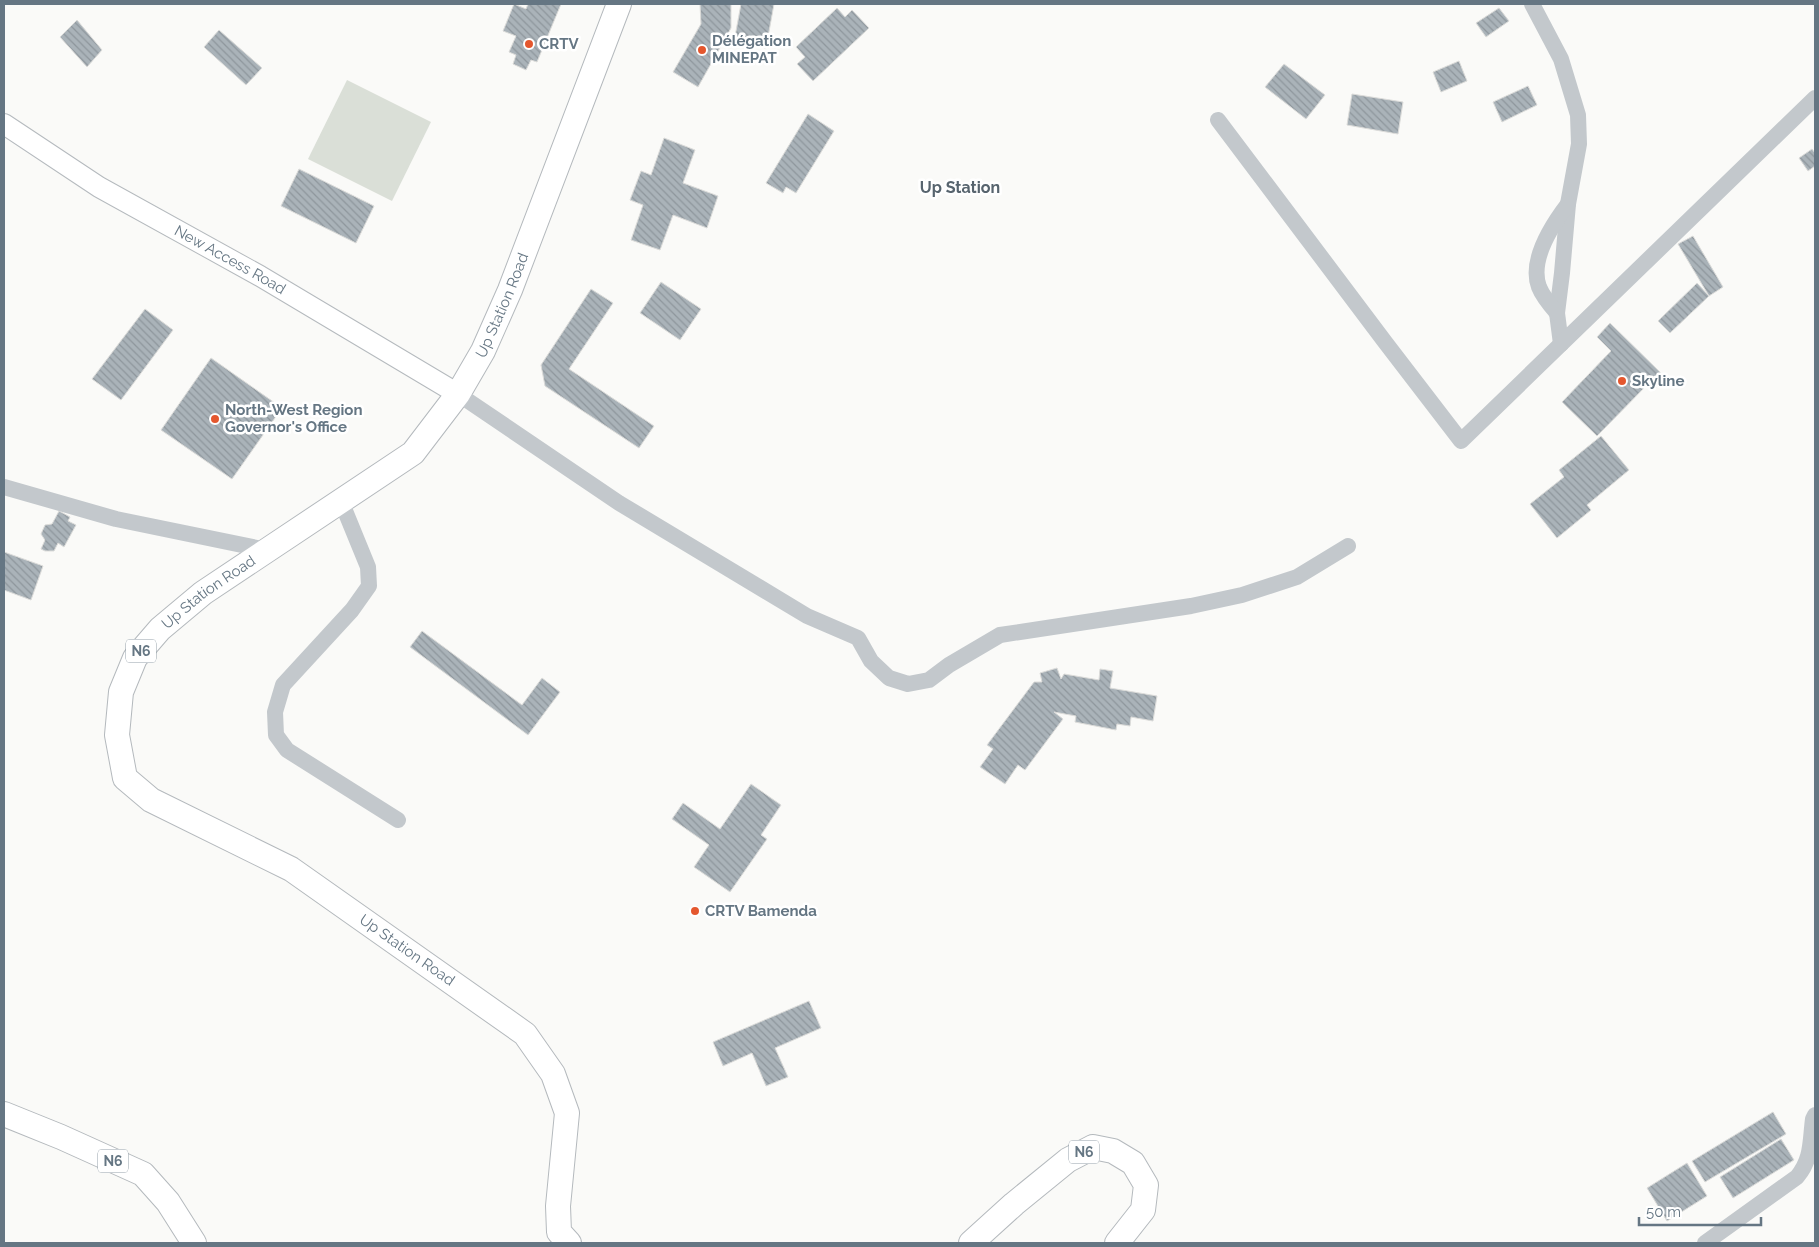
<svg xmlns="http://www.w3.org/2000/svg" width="1819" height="1247" font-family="Raleway,sans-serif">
<defs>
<pattern id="building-back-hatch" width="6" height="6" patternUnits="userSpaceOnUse" patternTransform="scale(1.25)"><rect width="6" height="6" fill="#aab3b9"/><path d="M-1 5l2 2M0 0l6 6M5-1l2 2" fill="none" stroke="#8e969c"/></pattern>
</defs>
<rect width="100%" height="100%" fill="#fafaf8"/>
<polygon fill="#dadfd7" points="347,80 431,122 392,201 308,159"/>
<g fill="url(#building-back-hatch)" stroke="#dcdcda">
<polygon points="514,4 526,9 528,4 561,4 537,62 531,60 526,70 513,64 516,55 509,52 516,36 503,31"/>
<polygon points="700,4 731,4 731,28 698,87 673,72 701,24"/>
<polygon points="741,4 774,4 766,48 734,42"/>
<polygon points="837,8 845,17 852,10 869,28 813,81 797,64 805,57 796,47"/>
<polygon points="1499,8 1509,21 1486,37 1476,23"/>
<polygon points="77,20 102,50 87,67 60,37"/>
<polygon points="219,30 262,68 246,85 204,47"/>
<polygon points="1459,61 1467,81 1441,92 1433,72"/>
<polygon points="1284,64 1325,95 1306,119 1265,87"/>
<polygon points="1528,86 1537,105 1502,122 1493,102"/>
<polygon points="1352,94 1403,102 1398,134 1347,125"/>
<polygon points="808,114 834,131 796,193 786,187 783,193 766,183"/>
<polygon points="664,138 695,150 683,183 718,196 707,228 673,215 660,250 631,240 643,205 630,200 641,171 651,175"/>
<polygon points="1812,149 1815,153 1815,166 1808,171 1799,158"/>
<polygon points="299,169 374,206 356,243 281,206"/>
<polygon points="1693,236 1723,287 1709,296 1678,244"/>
<polygon points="661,282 701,309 680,340 640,313"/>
<polygon points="1697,283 1709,296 1670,333 1658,321"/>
<polygon points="591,289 613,303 569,369 654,426 639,448 545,386 541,365"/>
<polygon points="145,309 173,330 121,400 92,379"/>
<polygon points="1610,323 1666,378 1653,391 1647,385 1597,436 1562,402 1611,351 1597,337"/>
<polygon points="211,358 282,408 232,479 161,430"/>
<polygon points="1601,436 1629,470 1587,505 1591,510 1557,538 1530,504 1564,477 1559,470"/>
<polygon points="59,511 70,517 68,521 76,525 64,547 58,543 54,551 45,551 41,549 45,540 41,534 45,525 52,524"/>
<polygon points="4,552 43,566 31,600 4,590"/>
<polygon points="422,631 522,705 542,678 560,692 528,735 410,647"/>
<polygon points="1057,668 1061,679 1064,674 1099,680 1100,669 1113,671 1110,688 1157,696 1153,721 1131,717 1130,726 1117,724 1116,730 1075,722 1076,716 1054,712 1063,719 1025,770 1018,765 1005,784 980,767 993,749 987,745 1034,682 1042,682 1040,673"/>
<polygon points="751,784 781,805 761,835 767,839 730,892 694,867 709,845 672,819 683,803 720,829"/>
<polygon points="698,906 699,914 692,915 691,907"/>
<polygon points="809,1001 821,1028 775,1048 788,1077 766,1086 752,1053 723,1066 713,1042"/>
<polygon points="1773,1112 1786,1134 1705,1182 1692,1161"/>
<polygon points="1781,1139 1794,1160 1733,1198 1720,1177"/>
<polygon points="1687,1163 1707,1196 1667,1221 1647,1188"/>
</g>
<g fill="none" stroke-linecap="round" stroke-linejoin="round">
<g stroke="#b5babe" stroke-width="22">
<g id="major">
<path id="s1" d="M 4,124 L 99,187 L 260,276 L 458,394"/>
</g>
</g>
<g stroke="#b4b9bd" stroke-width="26">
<g id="highway">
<polyline points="4,1114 61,1137 143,1174 168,1202 194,1243"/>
<path id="s2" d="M 569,1243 L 559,1232 L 558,1206 L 567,1113 L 553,1074 L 525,1034 L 291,869 L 151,800 L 125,778 L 117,735 L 121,692 L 135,658 L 160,629 L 203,593 L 413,453 L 458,394 L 483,351 L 510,290 L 619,4"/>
<polyline points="971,1243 1014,1204 1068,1160 1093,1147 1113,1151 1133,1163 1146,1185 1143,1210 1117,1243"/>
</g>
</g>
<g stroke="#c3c8cc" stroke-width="16">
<polyline points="1532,4 1561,59 1578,115 1579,144 1568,204 1562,273 1557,313 1561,344"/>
<polyline points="1218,120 1385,342 1461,441 1815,98"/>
<path d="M 1557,313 C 1550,305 1543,297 1539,287 C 1529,260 1552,225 1568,204"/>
<polyline points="458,394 619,503 807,616 858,638 871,661 889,678 908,684 929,680 949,665 1000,635 1191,606 1242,595 1297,577 1348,546"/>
<polyline points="4,487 116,519 267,550"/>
<polyline points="341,501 368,567 369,586 352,610 283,685 275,712 276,735 287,750 398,820"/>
<path d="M 1705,1243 L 1797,1177 C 1812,1159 1810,1142 1813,1119 L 1815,1115"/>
</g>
<use href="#major" stroke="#fff" stroke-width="20"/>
<use href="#highway" stroke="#fff" stroke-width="24"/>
</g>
<g fill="#e4572e" stroke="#fff" stroke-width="2">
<circle cx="529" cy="44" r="5"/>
<circle cx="702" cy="50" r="5"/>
<circle cx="1622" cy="381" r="5"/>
<circle cx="215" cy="419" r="5"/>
<circle cx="695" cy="911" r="5"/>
</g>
<g text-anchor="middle" stroke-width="5" stroke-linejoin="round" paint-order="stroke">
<g fill="#fff" stroke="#939fa8" stroke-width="1">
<rect x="126" y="639.5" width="30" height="23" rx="4"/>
<rect x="1069" y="1140.5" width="30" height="23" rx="4"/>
<rect x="98" y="1149.5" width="30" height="23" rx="4"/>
</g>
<g font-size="14" font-weight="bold" fill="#657683">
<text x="141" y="656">N6</text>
<text x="1084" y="1157">N6</text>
<text x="113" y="1166">N6</text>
</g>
<g font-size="15" font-weight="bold" fill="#657683" stroke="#fff" text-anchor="start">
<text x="712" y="46">Délégation<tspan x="712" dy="17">MINEPAT</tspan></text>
<text x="539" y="49">CRTV</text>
<text x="1632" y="386">Skyline</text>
<text x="225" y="415">North-West Region<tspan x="225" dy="17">Governor's Office</tspan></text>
<text x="705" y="916">CRTV Bamenda</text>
</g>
<g font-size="15" fill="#657683" stroke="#fff">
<text dy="5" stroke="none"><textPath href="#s1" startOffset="264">New Access Road</textPath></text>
<text dy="5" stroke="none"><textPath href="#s2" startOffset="1345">Up Station Road</textPath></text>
<text dy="5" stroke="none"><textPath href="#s2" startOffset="924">Up Station Road</textPath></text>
<text transform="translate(407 950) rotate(35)" y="5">Up Station Road</text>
</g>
<g font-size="16" font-weight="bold" fill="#57646e" stroke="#fff">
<text x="960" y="193">Up Station</text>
</g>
</g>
<rect width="1819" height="1247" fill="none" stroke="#657683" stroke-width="10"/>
<path d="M1639 1217v8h122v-8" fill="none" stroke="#657683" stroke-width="2.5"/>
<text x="1646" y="1217" font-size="15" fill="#657683" stroke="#ffffff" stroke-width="4" paint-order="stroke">50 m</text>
</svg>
